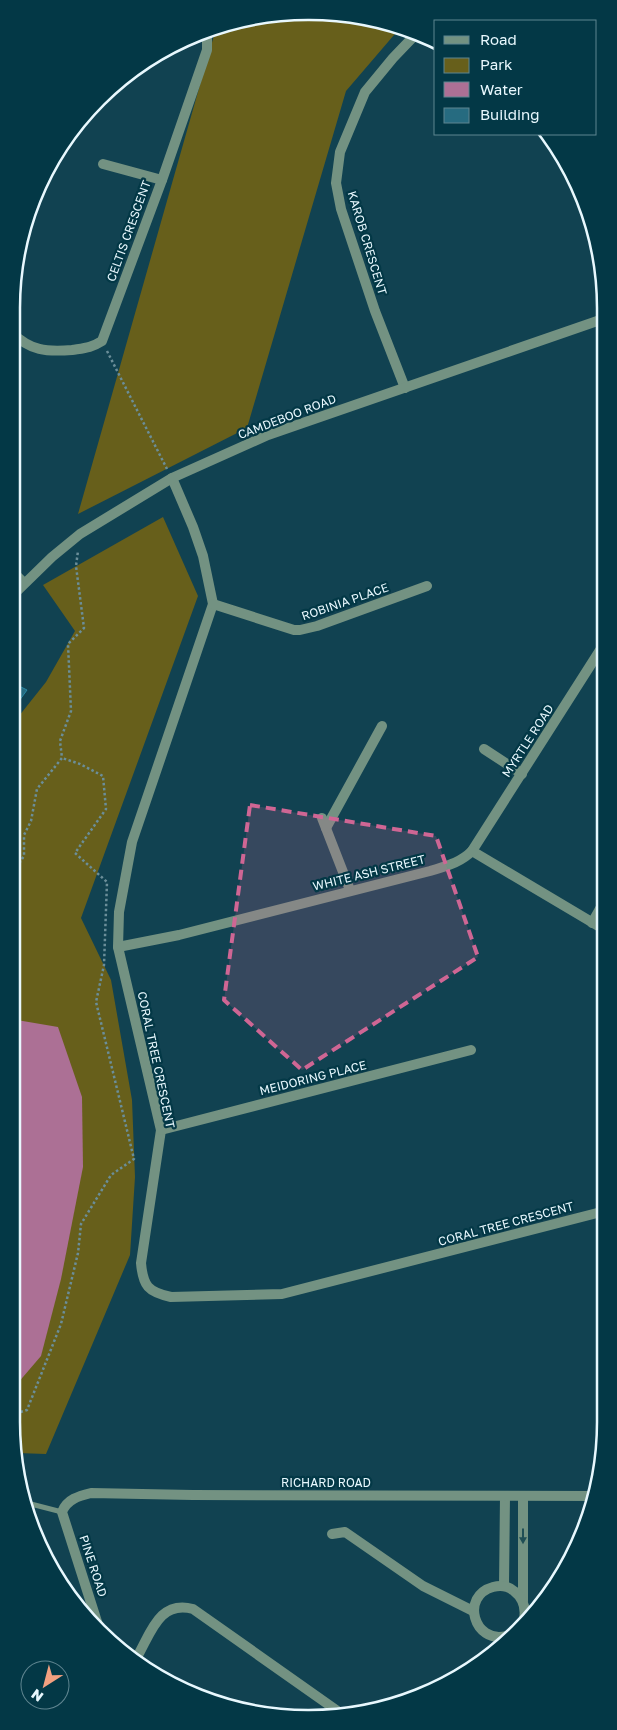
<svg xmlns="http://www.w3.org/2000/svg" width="617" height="1730" font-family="'Golos Text',sans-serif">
<rect width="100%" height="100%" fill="#114251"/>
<g fill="#675f1b">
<polygon points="269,14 385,21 400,28 346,91 247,428 78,514 215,32"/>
<polygon points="163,517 198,596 81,918 111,980 132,1100 135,1177 130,1255 46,1454 17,1453 11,1421 11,726 46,682 75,631 43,585"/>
</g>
<polygon fill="#ac7095" points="11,1019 58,1027 82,1097 83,1167 61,1279 41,1356 11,1391"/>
<polygon fill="#266b80" stroke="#2a88a4" points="11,682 27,690 11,712"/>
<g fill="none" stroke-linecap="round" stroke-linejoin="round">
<g stroke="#6b8e99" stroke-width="2.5" stroke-dasharray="2.5 2.5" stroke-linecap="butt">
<polyline points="107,351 167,469"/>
<polyline points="11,921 12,874 24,856 24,835 31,821 37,789 62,758 60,741 71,711 68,644 84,628 76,566 78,551"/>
<polyline points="11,1415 27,1410 61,1324 78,1253 81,1224 111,1175 134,1159 96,1002 104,965 107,882 75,853 106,809 103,776 80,764 62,758"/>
</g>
<polyline stroke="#739282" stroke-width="5" points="27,1503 62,1512"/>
<g stroke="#739282" stroke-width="10">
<polyline points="103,164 162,180"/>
<path d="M 11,332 C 31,351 46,352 72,350 C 85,348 91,348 102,341 L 162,180 L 207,50 L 207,35"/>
<polyline points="405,388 375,311 341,209 336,183 340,152 365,92 393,58 416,34"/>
<path d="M 172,478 L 193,527 L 203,556 L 213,604 L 132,842 L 119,912 L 118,947 L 161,1130 L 141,1263 C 143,1286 148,1292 171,1297 L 282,1294 L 605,1211"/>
<polyline points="11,570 24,583"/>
<polyline points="11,597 52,557 80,534 172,478 268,435 603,319"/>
<polyline points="213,604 294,630 300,630 317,626 427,586"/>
<polyline points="484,749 522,774"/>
<polyline points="322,818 350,890"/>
<polyline points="326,828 382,726"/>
<polyline points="472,851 604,644"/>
<polyline points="592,923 605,900"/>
<path d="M 118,947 L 179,935 L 430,871 C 446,866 460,863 472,851 L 605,930"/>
<polyline points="161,1130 471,1050"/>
<polyline points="332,1534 345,1532 423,1586 473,1611"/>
<polyline points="504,1586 505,1496"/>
<polyline points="523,1601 523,1496"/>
<path d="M 99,1628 L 62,1512 C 67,1499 79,1496 91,1493 L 193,1495 L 596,1496"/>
<path d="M 506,1636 C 474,1644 460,1596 493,1587 C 500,1585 508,1586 514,1591 C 523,1598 526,1608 524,1619"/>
<path d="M 137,1657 C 151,1633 159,1600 193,1609 L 339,1712"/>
</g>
</g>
<defs><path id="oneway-solid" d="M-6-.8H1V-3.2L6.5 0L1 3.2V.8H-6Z" transform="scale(1.25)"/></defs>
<use fill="#1f4e55" href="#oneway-solid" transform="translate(523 1536) rotate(90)"/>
<path fill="#cf6694" fill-opacity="0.2" stroke="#cf6694" stroke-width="4" stroke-dasharray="10 6" stroke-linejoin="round" d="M 250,805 L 436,836 L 478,957 L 302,1070 L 224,1000 Z"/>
<g text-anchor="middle" stroke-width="4.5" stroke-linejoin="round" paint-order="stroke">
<g font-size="12" fill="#e8f8fe" stroke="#033846">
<text transform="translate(129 231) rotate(-70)" y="4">CELTIS CRESCENT</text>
<text transform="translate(367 243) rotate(73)" y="4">KAROB CRESCENT</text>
<text transform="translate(287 417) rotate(-21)" y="4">CAMDEBOO ROAD</text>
<text transform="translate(345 602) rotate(-19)" y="4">ROBINIA PLACE</text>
<text transform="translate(528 741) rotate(-57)" y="4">MYRTLE ROAD</text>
<text transform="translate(369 873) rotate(-14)" y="4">WHITE ASH STREET</text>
<text transform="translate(156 1060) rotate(78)" y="4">CORAL TREE CRESCENT</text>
<text transform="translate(313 1078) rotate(-14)" y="4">MEIDORING PLACE</text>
<text transform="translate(506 1224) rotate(-15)" y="4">CORAL TREE CRESCENT</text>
<text x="326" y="1487">RICHARD ROAD</text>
<text transform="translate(93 1566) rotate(72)" y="4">PINE ROAD</text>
</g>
</g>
<path d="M0 0H617V1730H0ZM308 20H309A288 288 0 0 1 597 308V1422A288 288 0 0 1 309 1710H308A288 288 0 0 1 20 1422V308A288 288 0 0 1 308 20Z" fill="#033846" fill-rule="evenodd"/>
<path fill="none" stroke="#e8f8fe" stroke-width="2.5" d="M308 20H309A288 288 0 0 1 597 308V1422A288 288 0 0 1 309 1710H308A288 288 0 0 1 20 1422V308A288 288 0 0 1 308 20Z"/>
<rect x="434" y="20" width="162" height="115" fill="#033846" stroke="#5f8590"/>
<rect x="444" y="36" width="25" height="8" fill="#739282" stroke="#5f8590"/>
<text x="480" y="45" font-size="15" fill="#e8f8fe">Road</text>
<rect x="444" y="58" width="25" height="15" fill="#675f1b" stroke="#5f8590"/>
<text x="480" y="70" font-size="15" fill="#e8f8fe">Park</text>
<rect x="444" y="82" width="25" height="15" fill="#ac7095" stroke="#5f8590"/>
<text x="480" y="95" font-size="15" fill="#e8f8fe">Water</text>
<rect x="444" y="108" width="25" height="15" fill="#266b80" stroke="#5f8590"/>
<text x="480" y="120" font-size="15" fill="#e8f8fe">Building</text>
<g transform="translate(45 1685) rotate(216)"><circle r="24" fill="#033846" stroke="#5f8590"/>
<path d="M0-4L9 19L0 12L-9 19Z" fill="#f2a080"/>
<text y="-8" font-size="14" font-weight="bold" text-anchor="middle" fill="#e8f8fe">N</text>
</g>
</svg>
